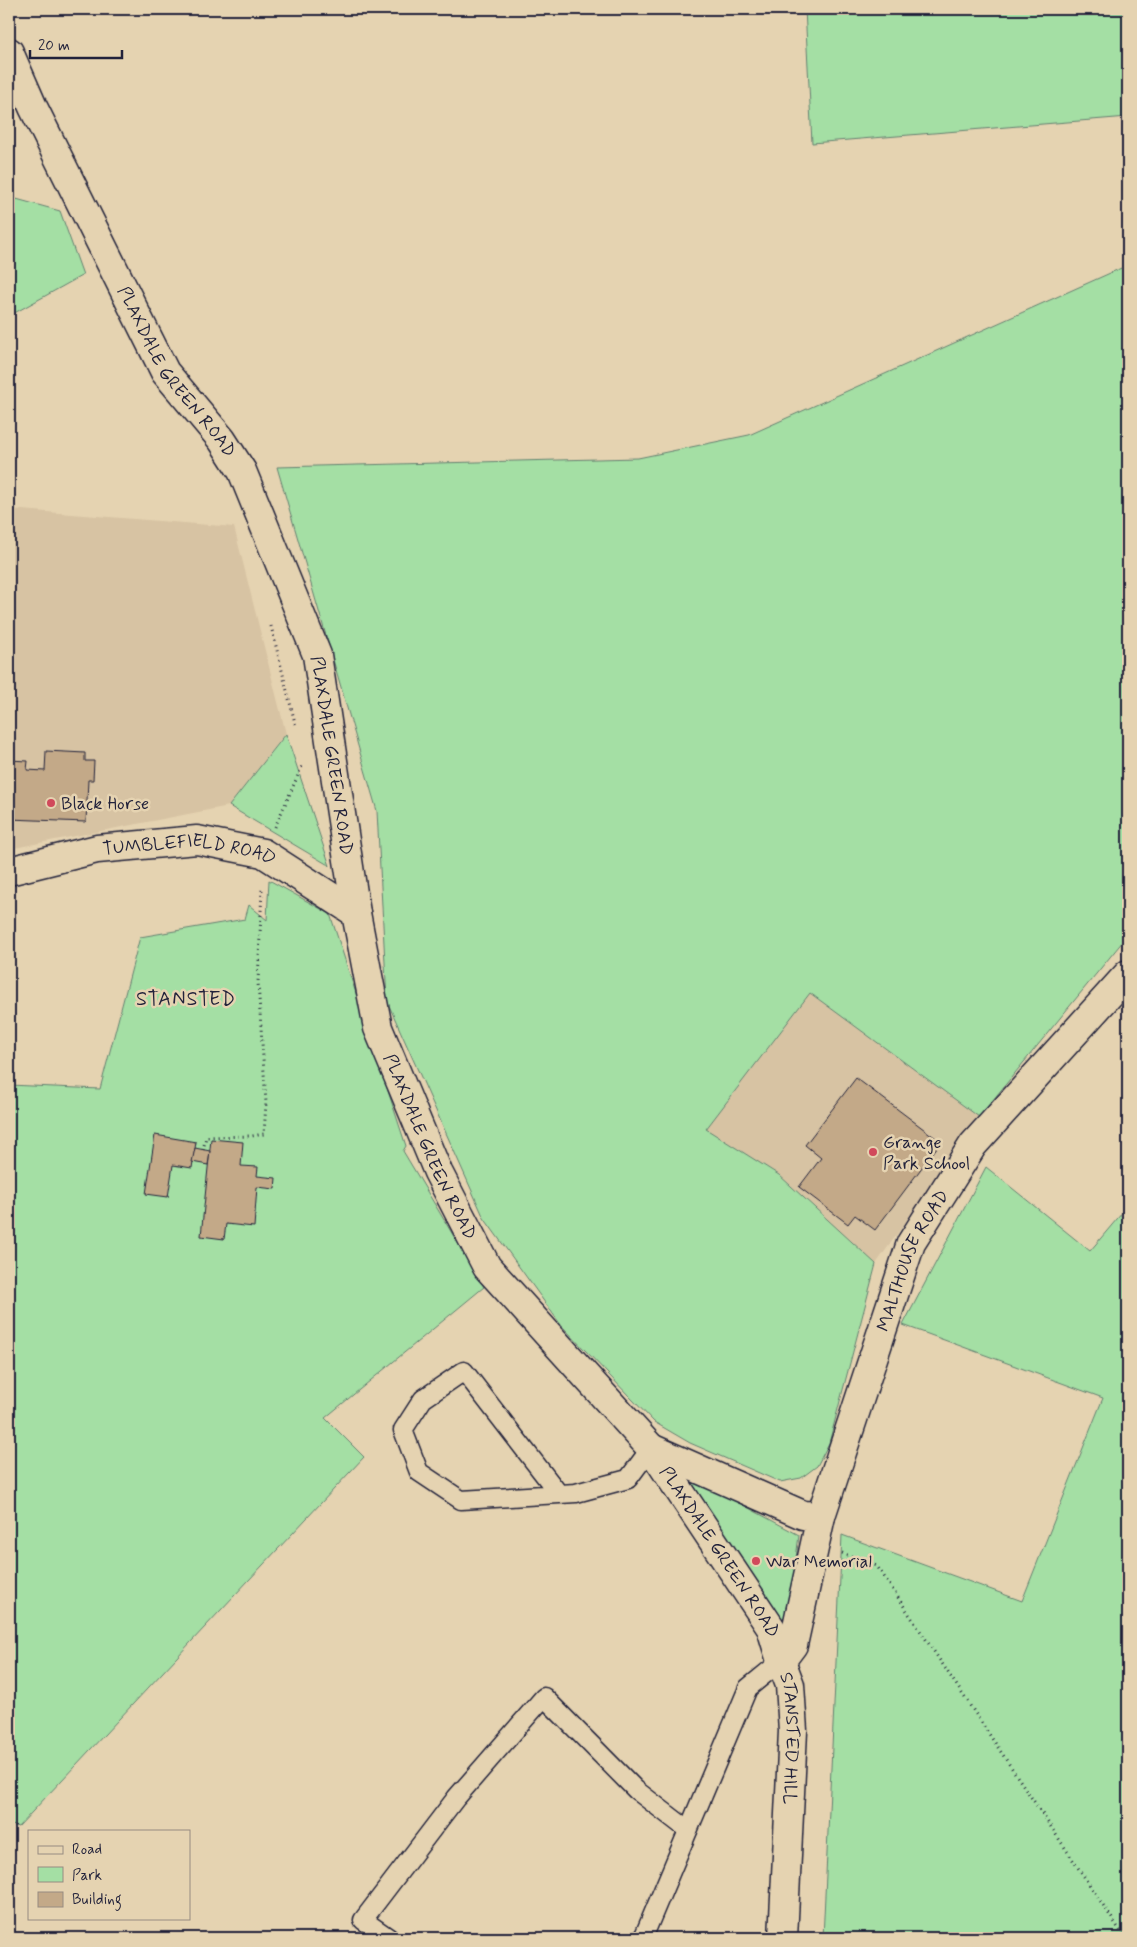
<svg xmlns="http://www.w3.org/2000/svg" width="1137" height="1947" font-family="Mynerve,sans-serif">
<rect width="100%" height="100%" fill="#e5d3b1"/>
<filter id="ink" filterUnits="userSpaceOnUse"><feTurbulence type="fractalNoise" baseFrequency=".02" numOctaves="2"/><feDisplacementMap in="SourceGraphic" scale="10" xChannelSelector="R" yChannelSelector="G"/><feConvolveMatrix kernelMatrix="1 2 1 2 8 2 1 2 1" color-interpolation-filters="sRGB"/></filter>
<g filter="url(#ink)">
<g fill="#d7c3a3">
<polygon points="9,509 234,527 286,734 229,806 9,849"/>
<polygon points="810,993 979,1117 876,1264 779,1175 704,1131"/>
</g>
<g fill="#a4dfa4" stroke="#638070">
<polygon points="805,9 1128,9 1128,117 812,143"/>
<polygon points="9,197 60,211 83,275 9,316"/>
<polygon points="1128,265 1128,526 1127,527 1128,531 1128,935 979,1117 810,993 706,1129 779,1175 876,1264 829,1443 817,1466 801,1478 780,1482 690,1443 654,1422 561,1325 484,1218 387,1001 377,811 277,467 638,458 749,435"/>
<polygon points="286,734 330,866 229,806"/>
<polygon points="269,880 330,914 406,1146 403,1151 484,1287 325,1418 364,1457 18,1827 9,1824 9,1085 100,1089 140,937 245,919 249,905 267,920"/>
<polygon points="986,1167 1090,1251 1128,1206 1128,1938 823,1938 842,1535 1022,1601 1103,1398 903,1325"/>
<polygon points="687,1475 799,1535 787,1629"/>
</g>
<g fill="#c3a988" stroke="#22223b">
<polygon points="46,751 85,753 85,761 94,761 93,780 88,780 86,822 9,819 9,760 28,761 27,770 45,771"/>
<polygon points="856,1078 941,1142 875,1230 855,1215 848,1224 799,1187 821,1158 805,1145"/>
<polygon points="155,1135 196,1142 192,1168 173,1165 168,1197 146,1194"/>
<polygon points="211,1139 243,1142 241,1166 258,1167 257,1176 276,1178 275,1189 257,1187 254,1227 226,1224 224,1239 201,1236"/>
<polygon points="195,1148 210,1151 208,1165 192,1162"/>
</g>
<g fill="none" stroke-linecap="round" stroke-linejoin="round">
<g stroke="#22223b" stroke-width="21">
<g id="lane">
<polyline points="559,1494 464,1371 423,1399 403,1430 419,1472 461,1500 576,1493 628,1479 651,1448"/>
<polyline points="389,1938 363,1920 456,1798 544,1697 636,1790 688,1830"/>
<polyline points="643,1938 748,1688 781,1661"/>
</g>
</g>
<g stroke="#22223b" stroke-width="31">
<g id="street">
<path id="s1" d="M 9,871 L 97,849 L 197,840 L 263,853 L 356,913"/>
<path id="s2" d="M 821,1516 L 911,1243 L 973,1145 L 1128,974"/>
<path id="s3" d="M 781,1661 L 790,1685 L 793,1731 L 783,1938"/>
</g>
</g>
<g stroke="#22223b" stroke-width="31">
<g id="secondary">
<path id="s4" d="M 9,52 L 33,107 L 165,372 L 222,440 L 242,471 L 317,655 L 356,913 L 378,1028 L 438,1172 L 487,1267 L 651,1448 L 771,1628 L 781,1661"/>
<polyline points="651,1448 803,1515 821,1516 793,1645 781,1661"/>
</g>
</g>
<g stroke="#22223b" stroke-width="3" stroke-dasharray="1 4" stroke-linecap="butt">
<polyline points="271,626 296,727"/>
<polyline points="275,827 303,764"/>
<polyline points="203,1150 206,1137 252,1136 264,1134 266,1103 258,982 262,888"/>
<polyline points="842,1553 877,1566 1125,1938"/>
</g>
<use href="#lane" stroke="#e5d3b1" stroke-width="18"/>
<use href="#street" stroke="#e5d3b1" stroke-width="28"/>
<use href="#secondary" stroke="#e5d3b1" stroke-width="28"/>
</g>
</g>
<g fill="#d1495b" stroke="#e5d3b1" stroke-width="2">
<circle cx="51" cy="803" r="5"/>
<circle cx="873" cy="1152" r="5"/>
<circle cx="756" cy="1561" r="5"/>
</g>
<g text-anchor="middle" stroke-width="5" stroke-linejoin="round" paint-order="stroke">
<g font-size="18" fill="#22223b" stroke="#e5d3b1">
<text dy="6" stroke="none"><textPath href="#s4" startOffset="362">PLAXDALE GREEN ROAD</textPath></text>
<text dy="6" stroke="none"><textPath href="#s4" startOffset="782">PLAXDALE GREEN ROAD</textPath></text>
<text dy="6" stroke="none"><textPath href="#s1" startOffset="184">TUMBLEFIELD ROAD</textPath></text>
<text dy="6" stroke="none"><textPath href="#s4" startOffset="1188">PLAXDALE GREEN ROAD</textPath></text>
<text dy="6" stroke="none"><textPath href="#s2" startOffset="272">MALTHOUSE ROAD</textPath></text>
<text dy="6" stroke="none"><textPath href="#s4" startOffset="1690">PLAXDALE GREEN ROAD</textPath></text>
<text dy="6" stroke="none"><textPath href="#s3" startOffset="79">STANSTED HILL</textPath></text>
</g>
<g font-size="18" fill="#22223b" stroke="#e5d3b1" text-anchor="start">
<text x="61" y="809">Black Horse</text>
<text x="883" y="1148">Grange<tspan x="883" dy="21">Park School</tspan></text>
<text x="766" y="1567">War Memorial</text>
</g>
<g font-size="20" letter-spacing="1" fill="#22223b" stroke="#e5d3b1">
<text x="186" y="1005">STANSTED</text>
</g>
</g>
<rect width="1137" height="1947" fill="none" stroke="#e5d3b1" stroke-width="30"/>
<rect x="15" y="15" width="1107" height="1917" fill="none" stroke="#22223b" stroke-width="2" filter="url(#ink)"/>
<rect x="28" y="1830" width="162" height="90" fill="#e5d3b1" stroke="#978c82"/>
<rect x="38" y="1846" width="25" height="8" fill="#e5d3b1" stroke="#978c82"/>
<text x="72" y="1854" font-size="15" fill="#22223b">Road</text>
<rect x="38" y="1867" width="25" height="15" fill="#a4dfa4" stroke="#978c82"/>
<text x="72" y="1880" font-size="15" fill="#22223b">Park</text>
<rect x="38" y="1892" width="25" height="15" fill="#c3a988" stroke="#978c82"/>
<text x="72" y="1904" font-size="15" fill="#22223b">Building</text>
<path d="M30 50v8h92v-8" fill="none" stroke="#22223b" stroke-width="2.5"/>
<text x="38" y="50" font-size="15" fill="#22223b" stroke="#e5d3b1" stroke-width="4" paint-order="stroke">20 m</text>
</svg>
